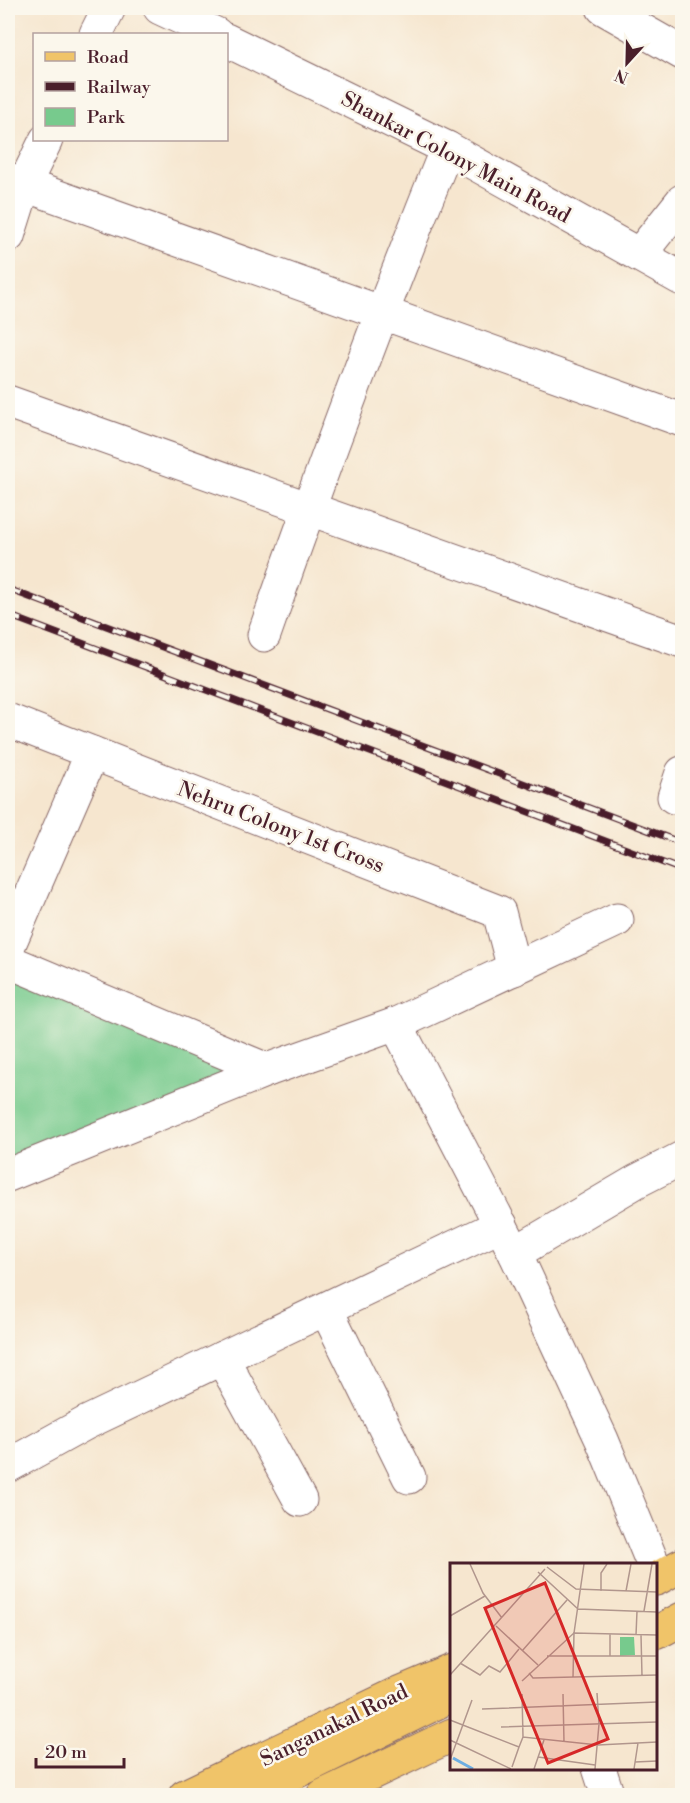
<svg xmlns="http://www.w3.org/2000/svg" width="690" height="1803" font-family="'Libre Bodoni',serif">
<rect width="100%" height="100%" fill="#fbf7ec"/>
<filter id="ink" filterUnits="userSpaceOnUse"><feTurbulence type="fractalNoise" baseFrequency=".0167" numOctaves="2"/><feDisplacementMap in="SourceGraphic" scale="12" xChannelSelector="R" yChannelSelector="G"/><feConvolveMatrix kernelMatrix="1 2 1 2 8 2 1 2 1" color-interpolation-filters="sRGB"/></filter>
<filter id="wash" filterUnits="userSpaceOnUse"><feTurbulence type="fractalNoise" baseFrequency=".008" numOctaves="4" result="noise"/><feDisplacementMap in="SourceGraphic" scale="24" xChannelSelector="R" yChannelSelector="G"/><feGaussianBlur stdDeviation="1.35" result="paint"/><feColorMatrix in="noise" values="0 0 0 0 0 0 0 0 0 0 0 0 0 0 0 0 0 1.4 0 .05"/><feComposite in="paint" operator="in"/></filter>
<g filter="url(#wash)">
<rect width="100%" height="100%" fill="#f6e6cf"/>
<polygon fill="#77ca8d" stroke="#60745c" stroke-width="1.5" points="8,966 250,1071 8,1169"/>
</g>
<g filter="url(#ink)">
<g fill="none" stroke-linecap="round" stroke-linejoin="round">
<g stroke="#866564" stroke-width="35">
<g id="minor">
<polyline points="160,8 216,34"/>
<polyline points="603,8 682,53"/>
<polyline points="96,34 109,8"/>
<polyline points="226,40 447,148 682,279"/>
<polyline points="8,179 682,420"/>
<polyline points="8,236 24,185 46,140"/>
<polyline points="639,255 682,201"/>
<polyline points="8,402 682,641"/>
<path d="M 264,635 C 321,471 382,309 447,148"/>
<polyline points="8,720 499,912 514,969"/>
<polyline points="674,797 682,773"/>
<polyline points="8,947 92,753"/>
<polyline points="8,961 267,1070"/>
<polyline points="396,1024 515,1253 602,1440 653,1564"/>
<polyline points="8,1175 267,1070 396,1024 617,920"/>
<polyline points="515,1253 637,1181 682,1158"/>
<polyline points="326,1309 409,1477"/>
<polyline points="222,1358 300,1500"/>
<polyline points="8,1466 86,1423 501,1225"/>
<polyline points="599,1768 608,1796"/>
</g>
</g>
<g stroke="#866564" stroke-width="35">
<g id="major">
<polyline points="656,1579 682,1565"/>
<polyline points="656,1633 682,1619"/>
<polyline points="185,1796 395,1695 452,1671"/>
<polyline points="247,1796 452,1695"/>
<polyline points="323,1796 452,1735"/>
</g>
</g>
<use href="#minor" stroke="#fff" stroke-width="33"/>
<use href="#major" stroke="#f0c469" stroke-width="33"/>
<g stroke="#4a1f2b" stroke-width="7">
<g id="rail">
<polyline points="8,589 682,843"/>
<polyline points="8,615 682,870"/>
</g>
</g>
<use href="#rail" stroke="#fbf7ec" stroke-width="4.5" stroke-dasharray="14" stroke-linecap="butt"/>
</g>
</g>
<g text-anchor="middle" stroke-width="5" stroke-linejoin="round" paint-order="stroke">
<g font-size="21" fill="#4a1f2b" stroke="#fbf7ec">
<text transform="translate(456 157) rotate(28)" y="7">Shankar Colony Main Road</text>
<text transform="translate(281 827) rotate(21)" y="7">Nehru Colony 1st Cross</text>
<text transform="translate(334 1725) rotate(-26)" y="7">Sanganakal Road</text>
</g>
</g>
<g transform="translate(450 1563)">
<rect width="207" height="207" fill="#f6e6cf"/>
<path d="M 170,74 L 184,74 L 185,92 L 170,93 Z" fill="#77ca8d"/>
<path fill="none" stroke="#6eaee2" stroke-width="3" d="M 3,195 L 23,206"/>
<path fill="none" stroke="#b1968d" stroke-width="1.5" d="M 20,1 L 33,30 L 52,55M 97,4 L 126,26 L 207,29M 88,9 L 128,46 L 207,49M 151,28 L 151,10 L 157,1M 176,28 L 181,1M 194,48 L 202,1M 0,53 L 35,33M 46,63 L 88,102M 160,71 L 160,93M 186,72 L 187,48M 191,72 L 192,113M 72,88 L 117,37M 97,93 L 207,93M 10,100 L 30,112 L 39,103 L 50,109 L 69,86M 79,110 L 83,115 L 207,112M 0,112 L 95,6M 123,114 L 124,70 L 207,72M 72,118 L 124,70 L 134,1M 72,131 L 73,174M 113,131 L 114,179M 32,146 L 207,139M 0,157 L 69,184 L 73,174 L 148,182 L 207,179M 51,164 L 207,159M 0,177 L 61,206M 88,194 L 145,202M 0,197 L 22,137M 185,199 L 207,198M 62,204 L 69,184M 84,206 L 94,177M 145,206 L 149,161 L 147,130M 184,206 L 188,180"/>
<path fill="#d62828" fill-opacity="0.15" stroke="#d62828" stroke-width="3" d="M 95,20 L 158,176 L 98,200 L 35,45 Z"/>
<rect width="207" height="207" fill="none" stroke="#4a1f2b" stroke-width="3"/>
</g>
<rect width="690" height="1803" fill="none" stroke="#fbf7ec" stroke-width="30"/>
<rect x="33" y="33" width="195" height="108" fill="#fbf7ec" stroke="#b4a19f" stroke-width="1.5"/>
<rect x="45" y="52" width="30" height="9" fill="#f0c469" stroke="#b4a19f" stroke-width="1.5"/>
<text x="87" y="63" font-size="18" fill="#4a1f2b">Road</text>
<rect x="45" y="82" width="30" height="9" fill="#4a1f2b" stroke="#b4a19f" stroke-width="1.5"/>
<text x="87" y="93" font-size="18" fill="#4a1f2b">Railway</text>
<rect x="45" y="108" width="30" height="18" fill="#77ca8d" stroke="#b4a19f" stroke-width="1.5"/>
<text x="87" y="123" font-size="18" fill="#4a1f2b">Park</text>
<g transform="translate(627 63) rotate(202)" stroke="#fbf7ec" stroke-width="4.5" paint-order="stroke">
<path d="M0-4.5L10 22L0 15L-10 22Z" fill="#4a1f2b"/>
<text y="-9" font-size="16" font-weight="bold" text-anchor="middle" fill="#4a1f2b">N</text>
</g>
<path d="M36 1758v9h88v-9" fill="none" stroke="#4a1f2b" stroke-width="3"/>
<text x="45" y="1758" font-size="18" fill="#4a1f2b" stroke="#fbf7ec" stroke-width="4.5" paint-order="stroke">20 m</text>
</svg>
